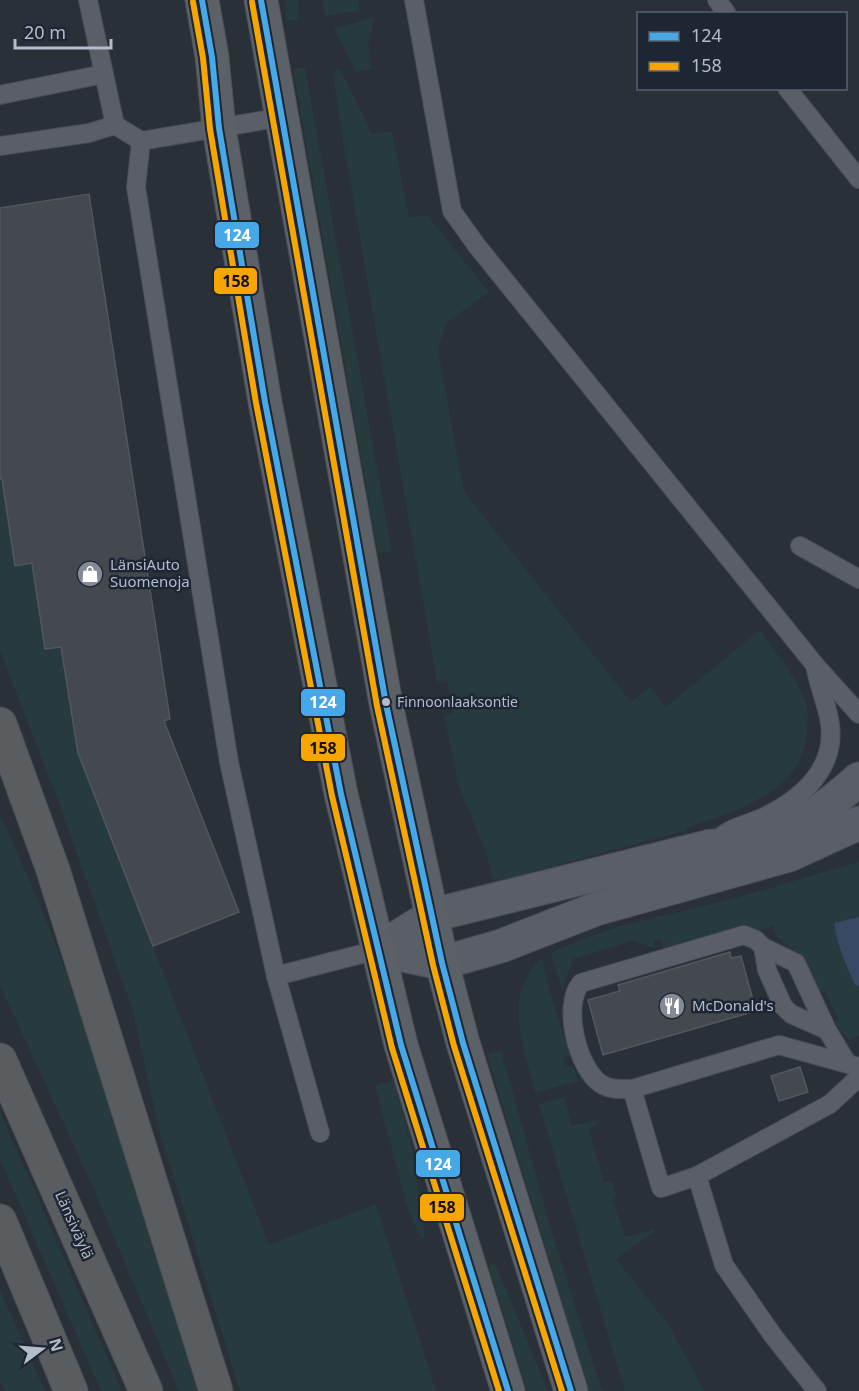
<svg xmlns="http://www.w3.org/2000/svg" width="859" height="1391" font-family="'Noto Sans',sans-serif">
<rect width="100%" height="100%" fill="#2a3038"/>
<g fill="#273a3e">
<polygon points="285,0 298,0 299,19 286,22"/>
<polygon points="322,0 358,0 359,11 326,16"/>
<polygon points="374,18 368,47 372,69 356,72 334,28"/>
<polygon points="305,67 392,551 378,554 293,69"/>
<path d="M 337,69 L 340,69 L 372,134 L 392,131 L 409,218 L 427,215 L 489,292 L 446,323 L 438,349 L 464,492 L 631,702 L 650,687 L 666,707 L 760,630 C 775,652 795,675 805,700 C 809,710 808,721 807,732 C 804,792 733,812 686,828 L 685,831 L 508,878 L 493,880 L 484,847 L 459,787 L 444,716 L 453,714 L 447,680 L 437,682 L 342,135 L 333,76 Z"/>
<polygon points="0,479 32,563 45,649 61,647 75,734 96,744 77,751 269,1245 376,1204 436,1391 240,1391 159,1129 132,1008 58,800 0,651"/>
<path d="M 0,815 C 87,999 141,1198 203,1391 L 179,1391 L 93,1187 L 0,985 Z"/>
<path d="M 859,862 L 859,917 L 851,918 L 839,946 L 855,985 L 859,986 L 859,1036 L 849,1040 L 834,1023 L 839,1020 L 825,992 L 819,995 L 801,955 L 777,937 L 773,926 L 758,931 L 743,928 L 664,949 L 660,938 L 654,941 L 655,948 L 632,941 L 573,959 L 562,989 L 551,953 C 597,930 647,919 696,908 C 751,895 805,877 859,862 Z"/>
<path d="M 542,958 L 550,993 L 570,1055 L 563,1058 L 566,1067 L 573,1066 L 579,1081 L 535,1092 C 523,1047 502,994 542,958 Z"/>
<polygon points="501,1050 553,1236 602,1391 589,1391 487,1055"/>
<polygon points="394,1080 412,1148 425,1238 421,1239 407,1206 375,1086"/>
<polygon points="564,1097 572,1126 596,1120 597,1124 589,1129 604,1182 612,1181 616,1195 613,1201 625,1237 654,1229 654,1232 616,1259 670,1327 704,1391 625,1391 539,1104"/>
<polygon points="0,1112 122,1391 101,1391 0,1159"/>
<polygon points="495,1263 548,1391 527,1391 488,1265"/>
<polygon points="0,1290 45,1391 5,1391 0,1381"/>
</g>
<path fill="#384963" d="M 859,917 L 859,986 L 855,985 C 849,972 833,936 835,923 Z"/>
<g fill="#444950" stroke="#52575f" stroke-width="1.5">
<polygon points="89,194 170,719 164,721 239,912 153,946 78,753 61,647 45,649 32,563 15,566 2,479 0,479 0,208"/>
<polygon points="730,952 731,958 741,956 756,1011 603,1055 588,1000 620,991 618,985"/>
<polygon points="800,1067 808,1092 779,1101 771,1076"/>
</g>
<g fill="none" stroke-linecap="round" stroke-linejoin="round">
<g stroke="#484c53" stroke-width="20">
<g id="lane">
<polyline points="88,0 115,125 141,141 283,117"/>
<polyline points="414,0 452,211 477,246 815,665 859,714"/>
<polyline points="717,0 727,14"/>
<polyline points="787,88 859,179"/>
<polyline points="0,95 104,74"/>
<polyline points="141,141 136,187 229,762 276,976 377,950"/>
<polyline points="0,146 89,133 115,125"/>
<polyline points="800,546 859,579"/>
<path d="M 713,844 C 728,827 744,826 764,817 C 803,798 839,766 829,718 C 825,700 818,683 815,665"/>
<polyline points="763,947 796,963 827,1030 847,1063"/>
<polyline points="276,976 320,1133"/>
<polyline points="859,1067 779,1045 632,1089 661,1188 697,1176 830,1104 859,1077"/>
<path d="M 632,1089 C 621,1089 610,1090 601,1084 C 577,1068 562,1005 581,983 L 744,935 L 756,940 L 763,947 L 767,970 L 783,1006 L 791,1014 L 827,1030"/>
<polyline points="697,1176 724,1265 774,1337 817,1391"/>
</g>
</g>
<g stroke="#484c53" stroke-width="35">
<g id="street">
<path d="M 377,950 L 433,915 L 711,846 C 770,852 817,816 859,779"/>
<polyline points="377,950 442,963 501,946 596,909 789,855 859,823"/>
</g>
</g>
<g stroke="#484c55" stroke-width="35">
<g id="primary">
<polyline points="202,0 212,57 219,128 265,402 341,794 401,1045 508,1391"/>
<polyline points="261,0 386,704 442,963 463,1043 571,1391"/>
</g>
</g>
<g stroke="#474c53" stroke-width="35">
<g id="highway">
<polyline points="0,724 53,870 216,1391"/>
<polyline points="0,1060 146,1391"/>
<polyline points="0,1221 71,1391"/>
</g>
</g>
<use href="#lane" stroke="#5a5e66" stroke-width="18"/>
<use href="#street" stroke="#5a5e66" stroke-width="33"/>
<use href="#primary" stroke="#5c6168" stroke-width="33"/>
<use href="#highway" stroke="#5a5d60" stroke-width="33"/>
<g stroke="#1d2633" stroke-width="10">
<g id="bus-1">
<polyline points="202,0 212,57 219,128 265,402 341,794 401,1045 508,1391"/>
<polyline points="261,0 386,704 442,963 463,1043 571,1391"/>
</g>
</g>
<g stroke="#1d2633" stroke-width="10">
<g id="bus-2">
<polyline points="193,2 203,58 210,129 256,403 332,796 392,1048 499,1391"/>
<polyline points="252,2 377,706 433,965 454,1046 562,1391"/>
</g>
</g>
<use href="#bus-1" stroke="#46a8e7" stroke-width="6"/>
<use href="#bus-2" stroke="#f7a600" stroke-width="6"/>
</g>
<defs>
<g id="shop-disc" transform="scale(1.35)"><circle r="9.5" fill="#848b96" stroke="#1d2633"/><path d="M-5-2.5h2.3a2.7 3.5 0 0 1 5.4 0H5L5.5 6h-11ZM-1.5-2.5h3a1.5 2.3 0 0 0-3 0Z" fill="#fff"/></g>
<g id="restaurant-disc" transform="scale(1.35)"><circle r="9.5" fill="#848b96" stroke="#1d2633"/><path d="M-5-6h1v4h1v-4h1v4h1v-4h1v5L-1.5 .5V6h-2V.5L-5-1ZM5-6V6H3V1.5H1.5Q1.5-4 5-6Z" fill="#fff"/></g>
</defs>
<g fill-rule="evenodd">
<use href="#shop-disc" x="90" y="574"/>
<use href="#restaurant-disc" x="672" y="1006"/>
</g>
<circle fill="#b4bcc9" stroke="#1d2633" stroke-width="2" cx="386" cy="702" r="5"/>
<g text-anchor="middle" stroke-width="5" stroke-linejoin="round" paint-order="stroke">
<g font-size="14" fill="#b4bcc9" stroke="#1d2633" text-anchor="start">
<text x="397" y="707">Finnoonlaaksontie</text>
</g>
<g font-size="15" fill="#b4bcc9" stroke="#1d2633" text-anchor="start">
<text x="110" y="570">LänsiAuto<tspan x="110" dy="17">Suomenoja</tspan></text>
<text x="692" y="1011">McDonald's</text>
</g>
<g font-size="15" fill="#b4bcc9" stroke="#1d2633">
<text transform="translate(74 1225) rotate(66)" y="5">Länsiväylä</text>
</g>
</g>
<g stroke="#1d2633" stroke-width="2">
<rect x="214" y="221" width="46" height="28" rx="6" fill="#46a8e7"/>
<rect x="213" y="267" width="45" height="28" rx="6" fill="#f7a600"/>
<rect x="300" y="688" width="46" height="29" rx="6" fill="#46a8e7"/>
<rect x="300" y="733" width="46" height="29" rx="6" fill="#f7a600"/>
<rect x="415" y="1149" width="46" height="29" rx="6" fill="#46a8e7"/>
<rect x="419" y="1193" width="46" height="29" rx="6" fill="#f7a600"/>
</g>
<g font-size="16" text-anchor="middle" font-weight="bold" fill="#fff">
<text x="237" y="241">124</text>
<text x="323" y="708">124</text>
<text x="438" y="1170">124</text>
</g>
<g font-size="16" text-anchor="middle" font-weight="bold" fill="#111">
<text x="236" y="287">158</text>
<text x="323" y="754">158</text>
<text x="442" y="1213">158</text>
</g>
<rect x="637" y="12" width="210" height="78" fill="#1d2633" stroke="#59626f" stroke-width="1.5"/>
<rect x="649" y="32" width="30" height="9" fill="#46a8e7" stroke="#59626f" stroke-width="1.5"/>
<text x="691" y="42" font-size="18" fill="#b4bcc9">124</text>
<rect x="649" y="62" width="30" height="9" fill="#f7a600" stroke="#59626f" stroke-width="1.5"/>
<text x="691" y="72" font-size="18" fill="#b4bcc9">158</text>
<g transform="translate(42 1349) rotate(74)" stroke="#1d2633" stroke-width="4.5" paint-order="stroke">
<path d="M0-4.5L10 22L0 15L-10 22Z" fill="#b4bcc9"/>
<text y="-9" font-size="16" font-weight="bold" text-anchor="middle" fill="#b4bcc9">N</text>
</g>
<path d="M15 39v9h96v-9" fill="none" stroke="#b4bcc9" stroke-width="3"/>
<text x="24" y="39" font-size="18" fill="#b4bcc9" stroke="#1d2633" stroke-width="4.5" paint-order="stroke">20 m</text>
</svg>
